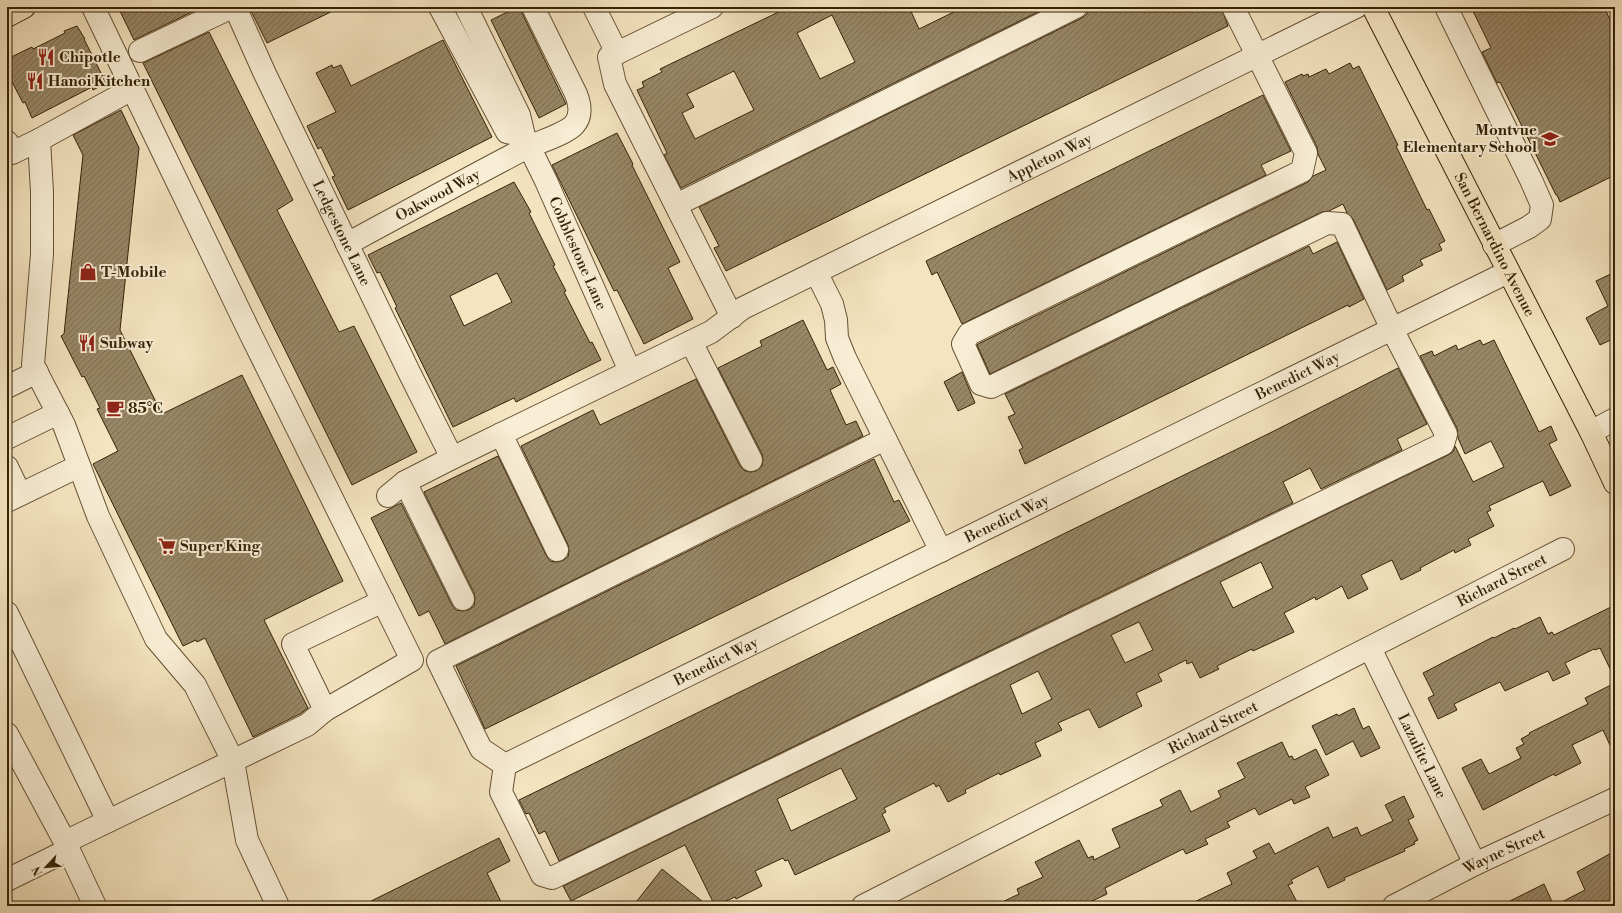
<svg xmlns="http://www.w3.org/2000/svg" width="1622" height="913" font-family="'Libre Bodoni',serif">
<defs>
<pattern id="building-hatch" width="6" height="6" patternUnits="userSpaceOnUse"><rect width="6" height="6" fill="#988767"/><path d="M-1 1l2-2M0 6l6-6M5 7l2-2" fill="none" stroke="#7d6e53"/></pattern>
</defs>
<rect width="100%" height="100%" fill="#f4e4bf"/>
<filter id="stains"><feTurbulence type="fractalNoise" baseFrequency=".005" numOctaves="4"/><feColorMatrix values="0 0 0 0 .2 0 0 0 0 .09 0 0 0 0 .02 0 0 0 .5 -.17"/></filter>
<radialGradient id="worn" r=".72"><stop offset=".6" stop-color="#630" stop-opacity="0"/><stop offset="1" stop-color="#630" stop-opacity=".3"/></radialGradient>
<g fill="url(#building-hatch)" stroke="#352307" fill-rule="evenodd">
<polygon points="118,7 197,7 198,9 134,40"/>
<polygon points="249,7 341,7 267,43"/>
<polygon points="518,7 521,7 522,13 566,104 539,118 491,20"/>
<path d="M 789,7 L 909,7 L 919,29 L 964,7 L 1048,7 L 681,188 L 664,155 L 667,153 L 637,90 L 644,87 L 642,82 L 662,72 L 660,69 ZM 832,15 L 855,62 L 820,79 L 797,33 ZM 734,71 L 754,110 L 695,139 L 682,113 L 694,107 L 687,94 Z"/>
<polygon points="1088,7 1221,7 1228,26 726,271 714,248 719,246 699,207 1082,18 1087,14"/>
<polygon points="1471,7 1604,7 1615,30 1615,175 1560,202 1557,195 1556,195 1500,82 1497,83 1482,52 1491,48"/>
<polygon points="77,26 85,39 84,39 106,83 93,90 92,87 32,118 25,102 23,103 10,78 12,77 7,67 7,59 32,47 33,49 65,33 64,31"/>
<polygon points="209,32 293,200 277,210 339,332 354,326 417,452 352,485 143,63"/>
<polygon points="443,40 492,137 348,210 332,177 335,176 321,147 318,149 307,126 336,112 316,73 332,65 333,68 341,65 351,86"/>
<polygon points="1350,63 1353,69 1359,66 1398,145 1396,146 1427,210 1429,209 1445,241 1439,244 1442,250 1420,260 1423,265 1402,276 1404,281 1387,290 1353,219 1347,213 1343,204 1329,211 1322,212 990,374 977,345 978,344 1308,182 1313,176 1326,170 1318,154 1317,147 1285,82 1302,74 1303,76 1308,74 1309,77 1326,69 1329,74"/>
<polygon points="1263,95 1291,151 1261,165 1266,175 962,324 937,272 932,275 926,261"/>
<polygon points="121,110 139,148 120,330 162,414 242,375 343,581 264,620 308,708 300,714 253,737 205,638 197,642 196,640 183,646 93,464 118,451 97,409 100,408 84,376 82,377 61,336 64,334 83,155 73,135"/>
<polygon points="617,133 633,164 632,165 680,262 668,268 693,319 644,344 617,290 614,291 552,165"/>
<path d="M 514,182 L 531,212 L 529,213 L 555,265 L 553,266 L 566,291 L 564,292 L 590,343 L 592,342 L 601,360 L 516,402 L 514,398 L 453,427 L 395,308 L 397,307 L 380,272 L 377,273 L 368,255 ZM 497,273 L 512,302 L 464,326 L 450,296 Z"/>
<polygon points="1337,242 1364,299 1349,307 1348,305 1025,464 1019,450 1023,448 1008,417 1015,414 1005,394 1309,246 1313,254"/>
<polygon points="1615,272 1615,338 1600,345 1586,318 1608,306 1596,281"/>
<polygon points="803,320 827,370 833,367 841,384 830,390 846,425 856,421 863,436 445,644 429,611 419,616 371,518 401,503 452,605 456,610 463,611 468,610 474,606 475,599 474,593 424,492 498,456 546,555 550,561 556,562 562,561 568,557 569,551 568,545 521,446 593,410 600,425 696,379 740,466 745,471 750,472 756,471 762,466 763,460 762,454 718,368 762,346 760,341"/>
<path d="M 1480,340 L 1483,345 L 1494,340 L 1539,432 L 1551,426 L 1557,440 L 1549,444 L 1571,486 L 1550,496 L 1543,481 L 1489,506 L 1491,510 L 1487,512 L 1494,526 L 1468,539 L 1471,545 L 1455,553 L 1454,550 L 1420,568 L 1421,570 L 1401,580 L 1392,560 L 1361,575 L 1368,589 L 1348,599 L 1342,586 L 1316,600 L 1315,597 L 1284,613 L 1294,632 L 1253,651 L 1252,649 L 1217,666 L 1219,669 L 1200,678 L 1192,662 L 1187,664 L 1186,660 L 1158,674 L 1162,681 L 1136,693 L 1142,706 L 1099,728 L 1089,709 L 1058,723 L 1062,730 L 1035,743 L 1041,756 L 1000,775 L 999,773 L 965,790 L 966,793 L 948,802 L 939,785 L 936,787 L 934,783 L 884,808 L 886,812 L 882,814 L 890,831 L 795,875 L 788,860 L 785,861 L 783,858 L 755,871 L 762,886 L 736,899 L 735,897 L 715,906 L 685,845 L 571,901 L 563,886 L 1448,455 L 1453,452 L 1455,446 L 1473,482 L 1504,467 L 1491,441 L 1465,454 L 1458,438 L 1457,428 L 1420,356 L 1432,351 L 1434,356 L 1456,345 L 1458,350 ZM 1261,562 L 1273,588 L 1233,608 L 1220,582 ZM 1139,622 L 1153,650 L 1125,663 L 1111,635 ZM 1038,671 L 1052,699 L 1022,714 L 1010,685 ZM 841,768 L 857,799 L 791,831 L 777,799 Z"/>
<polygon points="1398,368 1427,424 1397,439 1402,450 1321,489 1310,468 1283,482 1293,503 559,861 545,831 539,834 529,813 526,814 519,800 1272,432"/>
<polygon points="962,372 975,403 958,411 944,382"/>
<polygon points="874,459 894,502 899,500 910,521 485,729 456,666"/>
<polygon points="1615,605 1615,679 1600,648 1595,650 1594,649 1565,663 1570,673 1553,681 1548,671 1505,691 1500,682 1454,704 1457,710 1438,719 1428,698 1434,695 1423,673 1493,637 1494,638 1514,628 1515,629 1540,617 1548,634 1552,632 1554,635"/>
<polygon points="1615,683 1615,756 1603,730 1572,745 1581,763 1555,776 1554,774 1483,810 1462,768 1481,759 1489,774 1521,758 1516,748 1524,744 1521,739 1530,734 1529,733 1588,704 1585,698"/>
<polygon points="1354,708 1363,729 1369,726 1380,748 1361,757 1353,741 1326,755 1312,726 1337,714 1338,716"/>
<polygon points="1282,742 1289,757 1292,756 1294,760 1316,749 1329,775 1305,787 1310,797 1294,804 1292,799 1259,815 1255,808 1227,822 1230,827 1205,839 1208,844 1186,854 1183,849 1105,888 1107,894 1082,906 994,906 1019,894 1017,889 1043,877 1035,862 1079,840 1088,858 1093,856 1094,860 1120,847 1112,829 1163,806 1160,800 1180,790 1191,812 1221,797 1218,791 1245,778 1237,763"/>
<polygon points="1404,796 1414,817 1408,820 1418,840 1414,842 1415,844 1404,849 1405,851 1344,878 1345,880 1328,888 1318,866 1291,880 1293,883 1288,885 1297,902 1288,906 1186,906 1232,884 1227,873 1257,858 1253,851 1269,843 1275,854 1328,827 1333,838 1357,827 1361,836 1393,821 1385,805"/>
<polygon points="499,838 510,861 487,873 503,906 361,906"/>
<polygon points="1615,851 1615,906 1500,906 1544,884 1554,906 1585,890 1577,872"/>
<polygon points="662,869 708,906 633,906"/>
</g>
<g fill="none" stroke-linecap="round" stroke-linejoin="round">
<g stroke="#655335" stroke-width="24">
<g id="minor">
<path id="s1" d="M 235,7 L 265,74 L 409,372 L 452,458"/>
<polyline points="440,7 507,132 524,136"/>
<path id="s2" d="M 466,7 L 519,115 L 524,136 L 546,181 L 630,371"/>
<polyline points="594,7 617,53"/>
<polyline points="712,7 609,57 615,84 732,317"/>
<polyline points="1446,7 1531,180 1542,205 1540,219 1529,227 1494,245"/>
<polyline points="140,51 232,7"/>
<polyline points="132,89 39,140 42,192 42,254 33,365 64,425 98,516 156,639 195,685 233,761 247,840 278,906"/>
<polyline points="7,142 12,153 39,140"/>
<polyline points="676,205 1076,7"/>
<path id="s3" d="M 347,244 C 406,212 465,180 524,149 C 538,142 564,135 574,125 C 582,116 580,104 576,94 L 533,7"/>
<polyline points="816,272 832,304 836,320 837,338 845,358 941,551"/>
<polyline points="691,342 751,460"/>
<polyline points="7,387 37,372"/>
<polyline points="1591,432 1615,419"/>
<polyline points="501,434 557,550"/>
<polyline points="7,438 58,413"/>
<polyline points="7,467 20,494"/>
<polyline points="405,482 463,599"/>
<path id="s4" d="M 388,496 L 405,482 L 452,458 L 711,332 L 743,308 L 1356,7"/>
<polyline points="7,501 79,466"/>
<polyline points="7,613 108,821"/>
<path id="s5" d="M 1370,648 L 1475,864"/>
<polyline points="325,710 293,644 383,601"/>
<polyline points="7,734 65,842 95,906"/>
<polyline points="505,765 501,792 542,875 552,878 1443,444 1446,434 1392,329 1342,224 1327,223 991,387 981,384 963,344 969,334 1302,171 1306,153 1233,7"/>
<path id="s6" d="M 505,765 L 1508,272"/>
<polyline points="505,765 481,749 438,661 885,439"/>
<polyline points="65,842 307,725 325,710 412,660 251,335 93,7"/>
<polyline points="7,880 68,850"/>
<path id="s7" d="M 863,906 L 1563,549"/>
<path id="s8" d="M 1394,906 L 1475,864 L 1615,799"/>
</g>
</g>
<g stroke="#352307" stroke-width="24">
<g id="major">
<path id="s9" d="M 1373,7 L 1591,432 L 1615,483"/>
<polyline points="7,16 24,7"/>
</g>
</g>
<use href="#minor" stroke="#f8edd5" stroke-width="22"/>
<use href="#major" stroke="#f4e4bf" stroke-width="22"/>
</g>
<defs>
<g id="restaurant-bare" transform="scale(1.38)"><path d="M-5-6h1v4h1v-4h1v4h1v-4h1v5L-1.5 .5V6h-2V.5L-5-1ZM5-6V6H3V1.5H1.5Q1.5-4 5-6Z" fill="#8f2418" stroke="#f8edd5" stroke-width="2.5" paint-order="stroke"/></g>
<g id="school-bare" transform="scale(1.38)"><path d="M0-5L7-2L0 1L-7-2ZM-4 1L0 2.5L4 1V4Q0 6-4 4Z" fill="#8f2418" stroke="#f8edd5" stroke-width="2.5" paint-order="stroke"/></g>
<g id="shop-bare" transform="scale(1.38)"><path d="M-5-2.5h2.3a2.7 3.5 0 0 1 5.4 0H5L5.5 6h-11ZM-1.5-2.5h3a1.5 2.3 0 0 0-3 0Z" fill="#8f2418" stroke="#f8edd5" stroke-width="2.5" paint-order="stroke"/></g>
<g id="cafe-bare" transform="scale(1.38)"><path d="M-5.5-4.5H6V0H3Q3 3.5 0 3.5H-2.5Q-5.5 3.5-5.5 0ZM3-3.2v2h1.7v-2ZM-6 4.5H4V6H-6Z" fill="#8f2418" stroke="#f8edd5" stroke-width="2.5" paint-order="stroke"/></g>
<g id="supermarket-bare" transform="scale(1.38)"><path d="M-6-5.5h2.5l.6 2H6L4.5 2H-2.5L-4.4-4H-6ZM-1.5 3.2a1.3 1.3 0 1 0 .1 0ZM3 3.2a1.3 1.3 0 1 0 .1 0Z" fill="#8f2418" stroke="#f8edd5" stroke-width="2.5" paint-order="stroke"/></g>
</defs>
<g fill-rule="evenodd">
<use href="#restaurant-bare" x="46" y="57"/>
<use href="#restaurant-bare" x="35" y="81"/>
<use href="#school-bare" x="1550" y="139"/>
<use href="#shop-bare" x="88" y="272"/>
<use href="#restaurant-bare" x="87" y="343"/>
<use href="#cafe-bare" x="115" y="408"/>
<use href="#supermarket-bare" x="167" y="546"/>
</g>
<g text-anchor="middle" stroke-width="4" stroke-linejoin="round" paint-order="stroke">
<g font-size="15" font-weight="bold" fill="#352307" stroke="#f8edd5" text-anchor="start">
<text x="59" y="62">Chipotle</text>
<text x="48" y="86">Hanoi Kitchen</text>
<text x="1537" y="135" text-anchor="end">Montvue<tspan x="1537" dy="17">Elementary School</tspan></text>
<text x="101" y="277">T-Mobile</text>
<text x="100" y="348">Subway</text>
<text x="128" y="413">85°C</text>
<text x="180" y="551">Super King</text>
</g>
<g font-size="15" fill="#352307" stroke="#f8edd5">
<text dy="5" stroke="none"><textPath href="#s4" startOffset="744">Appleton Way</textPath></text>
<text dy="5" stroke="none"><textPath href="#s3" startOffset="103">Oakwood Way</textPath></text>
<text dy="5" stroke="none"><textPath href="#s1" startOffset="250">Ledgestone Lane</textPath></text>
<text dy="5" stroke="none"><textPath href="#s9" startOffset="267">San Bernardino Avenue</textPath></text>
<text dy="5" stroke="none"><textPath href="#s2" startOffset="271">Cobblestone Lane</textPath></text>
<text dy="5" stroke="none"><textPath href="#s6" startOffset="883">Benedict Way</textPath></text>
<text dy="5" stroke="none"><textPath href="#s6" startOffset="559">Benedict Way</textPath></text>
<text dy="5" stroke="none"><textPath href="#s7" startOffset="717">Richard Street</textPath></text>
<text dy="5" stroke="none"><textPath href="#s6" startOffset="235">Benedict Way</textPath></text>
<text dy="5" stroke="none"><textPath href="#s7" startOffset="393">Richard Street</textPath></text>
<text dy="5" stroke="none"><textPath href="#s5" startOffset="120">Lazulite Lane</textPath></text>
<text dy="5" stroke="none"><textPath href="#s8" startOffset="123">Wayne Street</textPath></text>
</g>
</g>
<rect width="1622" height="913" fill="none" stroke="#f4e4bf" stroke-width="24"/>
<rect x="8" y="8" width="1606" height="897" fill="none" stroke="#352307" stroke-width="2"/>
<rect x="12" y="12" width="1598" height="889" fill="none" stroke="#352307"/>
<g transform="translate(46 867) rotate(244)" stroke="#f8edd5" stroke-width="3" paint-order="stroke">
<path d="M0-3L7 15L0 10L-7 15Z" fill="#352307"/>
<text y="-6" font-size="11" font-weight="bold" text-anchor="middle" fill="#352307">N</text>
</g>
<rect width="100%" height="100%" filter="url(#stains)"/>
<rect width="100%" height="100%" fill="url(#worn)"/>
</svg>
